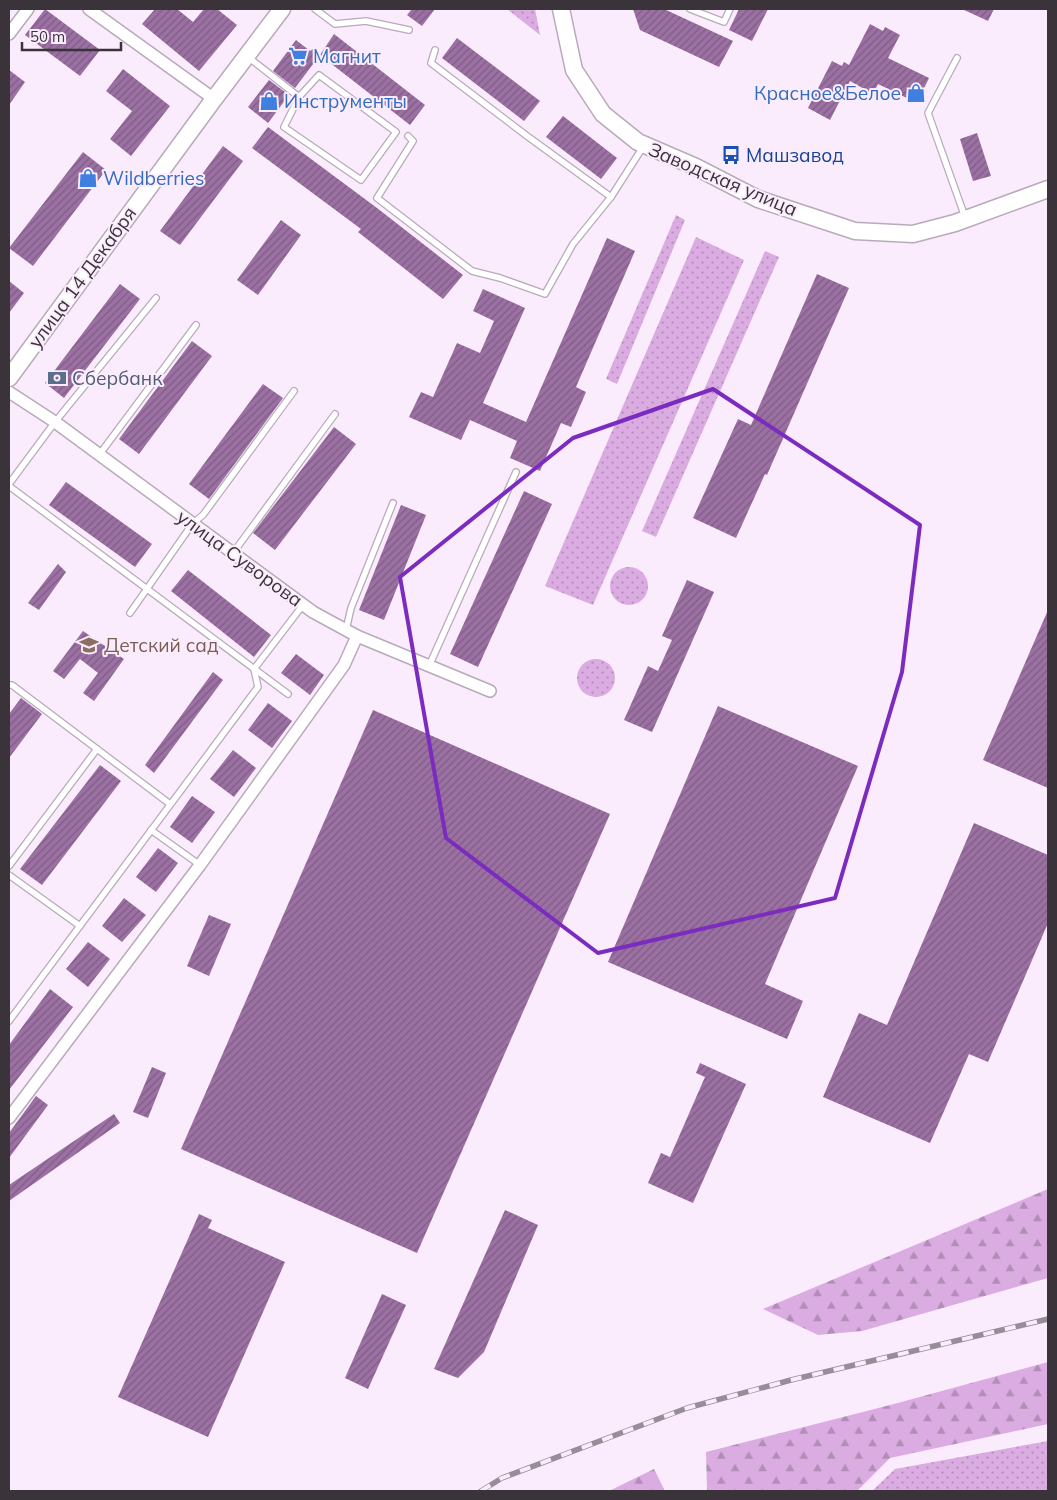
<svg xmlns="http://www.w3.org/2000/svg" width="1057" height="1500" font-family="Mulish,sans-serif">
<defs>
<pattern id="forest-firs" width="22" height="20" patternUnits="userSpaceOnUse" patternTransform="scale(1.25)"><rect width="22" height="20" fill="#daace1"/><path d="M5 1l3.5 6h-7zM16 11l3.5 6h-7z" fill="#b28db7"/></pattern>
<pattern id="park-dots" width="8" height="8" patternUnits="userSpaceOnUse" patternTransform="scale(1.25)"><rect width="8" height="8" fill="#daace1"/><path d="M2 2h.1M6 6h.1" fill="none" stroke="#b28db7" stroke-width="1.8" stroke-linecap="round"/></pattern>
<pattern id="building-hatch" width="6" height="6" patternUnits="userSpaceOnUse" patternTransform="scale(1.25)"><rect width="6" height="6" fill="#9b70a2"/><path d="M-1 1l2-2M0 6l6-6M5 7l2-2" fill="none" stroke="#7f5d85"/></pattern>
</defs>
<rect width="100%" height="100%" fill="#fbecfd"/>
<g fill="url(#forest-firs)">
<polygon points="1048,1189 1048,1278 862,1331 818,1335 763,1309"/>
<polygon points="1048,1362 1048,1424 890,1458 857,1491 707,1491 706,1452 894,1404"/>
<polygon points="654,1469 665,1491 609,1491"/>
</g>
<g fill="url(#park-dots)">
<polygon points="507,9 535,9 540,35"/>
<polygon points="676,215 685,220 617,384 606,379"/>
<polygon points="696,237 744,260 593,605 545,586"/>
<polygon points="765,251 779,257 656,537 642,531"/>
<circle cx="629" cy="586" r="19"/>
<circle cx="596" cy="678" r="19"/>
<polygon points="1048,1441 1048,1491 872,1491 895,1469"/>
</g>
<g fill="url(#building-hatch)">
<polygon points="45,9 100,50 80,76 25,35"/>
<polygon points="155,9 177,9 193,22 204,9 217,9 237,25 199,71 142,24"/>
<polygon points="412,9 435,9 422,26 407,15"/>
<polygon points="633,9 664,9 733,41 719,67 640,30"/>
<polygon points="739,9 768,9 752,41 729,30"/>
<polygon points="962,9 994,9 988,21"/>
<polygon points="870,24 883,31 885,27 900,35 888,58 929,78 917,103 878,84 873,94 850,81 830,120 808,108 832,61 842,66 844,62 849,65"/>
<polygon points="334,34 425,105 410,125 320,55"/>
<polygon points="457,38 540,101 524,121 442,58"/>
<polygon points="296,40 310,51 313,49 320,55 295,88 273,71"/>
<polygon points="123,69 170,106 131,156 110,139 132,111 106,91"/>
<polygon points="9,70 25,82 9,105"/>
<polygon points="269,80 289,95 268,123 248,107"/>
<polygon points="563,116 617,158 601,179 546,137"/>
<polygon points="268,127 377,208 463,275 443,299 358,232 361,229 252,148"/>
<polygon points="977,133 991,176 973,181 960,139"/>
<polygon points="223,146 243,161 180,245 160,231"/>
<polygon points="83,152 106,170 33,266 9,248"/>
<polygon points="281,220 301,235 258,295 237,280"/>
<polygon points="607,238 635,251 576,387 586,392 571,427 561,423 540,471 510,458 517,441 470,420 461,440 409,417 421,392 433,397 457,343 480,353 494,321 473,311 483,289 525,308 483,403 526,422"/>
<polygon points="817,274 849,288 767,475 765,474 736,538 693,518 738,419 751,425"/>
<polygon points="9,281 24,293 9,313"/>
<polygon points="120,284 140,299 64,398 45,383"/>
<polygon points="192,341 212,356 139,454 119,439"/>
<polygon points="263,384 283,398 209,499 189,484"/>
<polygon points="334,427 356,444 275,550 253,533"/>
<polygon points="66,482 152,544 135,567 49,505"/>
<polygon points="524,491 552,504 478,667 450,654"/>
<polygon points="401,505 426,515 384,620 359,610"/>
<polygon points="58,564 66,572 39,610 28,603"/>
<polygon points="188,570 271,635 254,657 171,591"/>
<polygon points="687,580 714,592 652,732 624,720 648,666 658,671 672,640 662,636"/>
<polygon points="1048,610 1048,788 983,760"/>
<polygon points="83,631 124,659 94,701 83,693 98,673 80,659 64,679 53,671"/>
<polygon points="296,654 324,675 310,695 281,673"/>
<polygon points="213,672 223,680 154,773 145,765"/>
<polygon points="21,698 42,714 9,758 9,714"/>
<polygon points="268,703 292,721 272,748 248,730"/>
<polygon points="718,706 858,766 765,984 803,1001 787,1039 608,962"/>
<polygon points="373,710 610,814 417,1253 181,1149"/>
<polygon points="233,750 256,768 234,797 210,779"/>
<polygon points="100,765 121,781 42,885 20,869"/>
<polygon points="192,796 215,812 192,843 170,827"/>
<polygon points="974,823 1048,855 1048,923 988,1062 969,1054 930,1143 823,1097 859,1013 887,1025"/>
<polygon points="158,848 178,863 156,892 136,877"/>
<polygon points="124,898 146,915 122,942 102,926"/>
<polygon points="209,915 231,924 209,976 187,966"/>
<polygon points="88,942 110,959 88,987 66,969"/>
<polygon points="50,989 73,1007 9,1090 9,1045"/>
<polygon points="700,1063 746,1084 693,1203 648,1183 661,1153 670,1157 705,1077 696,1073"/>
<polygon points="152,1067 166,1073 148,1118 133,1112"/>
<polygon points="36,1096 48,1105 9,1158 9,1133"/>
<polygon points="114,1114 120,1123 9,1201 9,1185"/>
<polygon points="505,1210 538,1225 484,1352 458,1378 434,1369"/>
<polygon points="199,1214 212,1220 208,1228 285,1262 208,1437 118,1397"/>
<polygon points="382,1294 406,1305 368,1389 345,1378"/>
</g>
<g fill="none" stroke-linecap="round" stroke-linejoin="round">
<g stroke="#b8aaba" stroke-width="8">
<g id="service">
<polyline points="315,9 335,24 366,21 409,30"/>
<polyline points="690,9 724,22 730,9"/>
<polyline points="435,50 431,63 527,136 611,197 643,147"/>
<polyline points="248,57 299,97 319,75 396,132 361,180 284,127 299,97"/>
<polyline points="957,58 928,113 965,217"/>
<polyline points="408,136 413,141 377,198 472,271 500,278 545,294 573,244 611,197"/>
<polyline points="99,455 196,325"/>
<polyline points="9,484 55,422 156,298"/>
<polyline points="9,486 288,694"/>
<polyline points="233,553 335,414"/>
<polyline points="130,613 193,523 203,515 294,391"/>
<polyline points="346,630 351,608 393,503"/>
<polyline points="429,666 516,472"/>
<polyline points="9,685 12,685 170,804"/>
<polyline points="151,830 200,865"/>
<polyline points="9,866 97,749"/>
<polyline points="9,875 80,926"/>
<polyline points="9,1021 258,687 254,669 303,605"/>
</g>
</g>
<g stroke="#b8aaba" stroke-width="14">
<g id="minor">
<polyline points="89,9 214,99"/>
<polyline points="9,34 28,9"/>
<polyline points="9,392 55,422 313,612 357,636 490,691"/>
<polyline points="9,1118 200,865 344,665 357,636"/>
</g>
</g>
<g stroke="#b8aaba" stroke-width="19">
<g id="secondary">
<polyline points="561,9 574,70 603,114 638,142 696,167 758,199 855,231 913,234 955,223 1048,189"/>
<polyline points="9,378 214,99 282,9"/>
</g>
</g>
<use href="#service" stroke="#fff" stroke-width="5.5"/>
<use href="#minor" stroke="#fff" stroke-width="11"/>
<use href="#secondary" stroke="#fff" stroke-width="16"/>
<g stroke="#978d98" stroke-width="5.5">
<polyline id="rail" points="481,1491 502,1478 687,1408 791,1380 1048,1319"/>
</g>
<use href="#rail" stroke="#fbecfd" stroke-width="4" stroke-dasharray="11" stroke-linecap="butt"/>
</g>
<path fill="none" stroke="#7b2cbf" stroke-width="4" stroke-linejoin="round" d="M 713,389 L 920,525 L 902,672 L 835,898 L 598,953 L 446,838 L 400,577 L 573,438 Z"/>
<defs>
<g id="supermarket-bare" transform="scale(1.5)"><path d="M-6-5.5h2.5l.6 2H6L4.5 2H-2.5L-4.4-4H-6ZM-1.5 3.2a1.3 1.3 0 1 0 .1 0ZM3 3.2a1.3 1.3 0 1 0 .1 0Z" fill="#3f7fe0" stroke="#fbecfd" stroke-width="2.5" paint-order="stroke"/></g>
<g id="shop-bare" transform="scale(1.5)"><path d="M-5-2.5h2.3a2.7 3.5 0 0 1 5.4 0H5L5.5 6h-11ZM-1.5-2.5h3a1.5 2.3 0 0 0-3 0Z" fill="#3f7fe0" stroke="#fbecfd" stroke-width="2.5" paint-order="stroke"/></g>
<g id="bus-bare" transform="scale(1.5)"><path d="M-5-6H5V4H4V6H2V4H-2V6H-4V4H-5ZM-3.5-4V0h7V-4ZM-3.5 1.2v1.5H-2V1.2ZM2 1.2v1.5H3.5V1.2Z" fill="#1a4fb4" stroke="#fbecfd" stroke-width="2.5" paint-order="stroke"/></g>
<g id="bank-bare" transform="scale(1.5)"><path d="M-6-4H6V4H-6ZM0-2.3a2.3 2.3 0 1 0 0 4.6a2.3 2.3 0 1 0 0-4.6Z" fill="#5c6f8a" stroke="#fbecfd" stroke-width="2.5" paint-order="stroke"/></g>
<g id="school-bare" transform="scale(1.5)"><path d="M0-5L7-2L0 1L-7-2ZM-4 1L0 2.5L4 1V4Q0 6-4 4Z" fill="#8d6e63" stroke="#fbecfd" stroke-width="2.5" paint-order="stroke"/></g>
</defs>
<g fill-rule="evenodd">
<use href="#supermarket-bare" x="298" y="56"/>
<use href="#shop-bare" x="916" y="93"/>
<use href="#shop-bare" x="269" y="101"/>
<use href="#bus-bare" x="731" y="155"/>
<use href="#shop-bare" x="88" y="178"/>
<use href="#bank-bare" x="57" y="378"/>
<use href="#school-bare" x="89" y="645"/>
</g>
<g text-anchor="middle" stroke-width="4" stroke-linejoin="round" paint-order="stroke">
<g font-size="19" fill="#366cbe" stroke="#fbecfd" text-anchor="start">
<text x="313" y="63">Магнит</text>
<text x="901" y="100" text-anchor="end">Красное&amp;Белое</text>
<text x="284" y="108">Инструменты</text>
<text x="103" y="185">Wildberries</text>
</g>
<g font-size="19" fill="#164399" stroke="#fbecfd" text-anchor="start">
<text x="746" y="162">Машзавод</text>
</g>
<g font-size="19" fill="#3a343a" stroke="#fbecfd">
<text transform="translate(723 179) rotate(23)" y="7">Заводская улица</text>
<text transform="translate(82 277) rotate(-54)" y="7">улица 14 Декабря</text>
<text transform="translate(240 558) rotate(36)" y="7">улица Суворова</text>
</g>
<g font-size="19" fill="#4e5e75" stroke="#fbecfd" text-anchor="start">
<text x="72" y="385">Сбербанк</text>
</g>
<g font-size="19" fill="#785e54" stroke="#fbecfd" text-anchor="start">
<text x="104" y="652">Детский сад</text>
</g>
</g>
<rect width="1057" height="1500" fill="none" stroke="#3a343a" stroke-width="20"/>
<path d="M22 42v8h99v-8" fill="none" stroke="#3a343a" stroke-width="2.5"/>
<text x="30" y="42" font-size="15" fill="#3a343a" stroke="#fbecfd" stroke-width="4" paint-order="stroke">50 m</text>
</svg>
